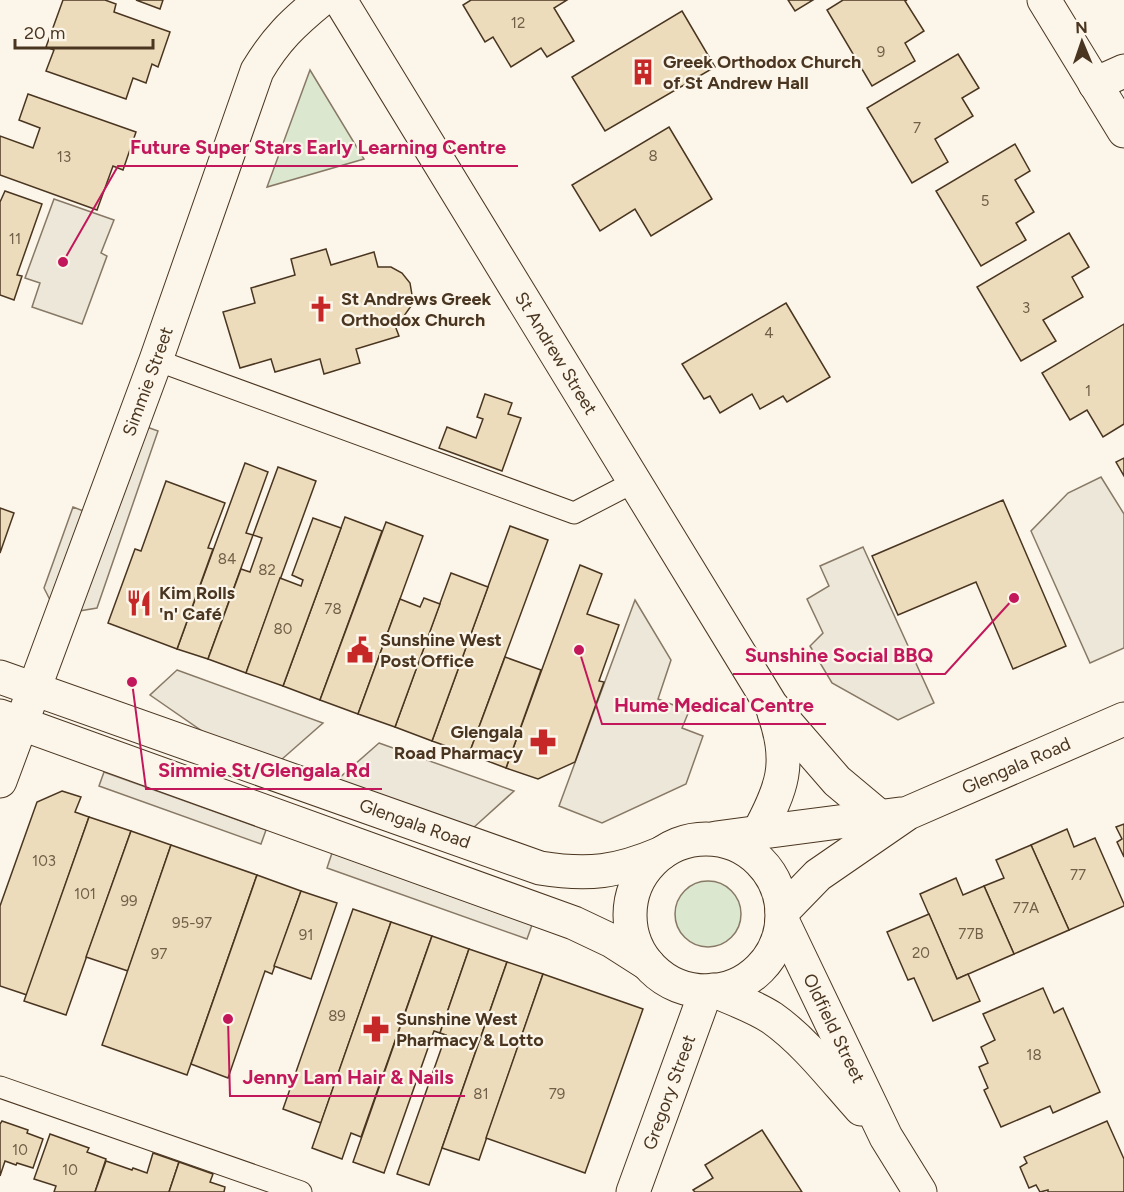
<svg xmlns="http://www.w3.org/2000/svg" width="1124" height="1192" font-family="Figtree,sans-serif">
<rect width="100%" height="100%" fill="#fbf6e9"/>
<g fill="#dce7d0" stroke="#887966" stroke-width="1.5">
<polygon points="310,70 364,159 267,187"/>
<circle cx="708" cy="914" r="33"/>
</g>
<g fill="#ede7d9" stroke="#887966" stroke-width="1.5">
<polygon points="54,199 114,220 101,253 107,256 82,324 32,307 40,283 25,278"/>
<polygon points="144,426 158,431 97,608 79,611"/>
<polygon points="1101,477 1124,514 1124,648 1090,663 1031,531 1068,493"/>
<polygon points="73,507 86,512 51,602 44,588"/>
<polygon points="863,547 934,703 898,720 832,683 810,646 823,633 807,599 829,586 820,566"/>
<polygon points="635,600 671,660 658,699 689,711 682,728 703,736 686,784 602,823 559,806"/>
<polygon points="177,670 323,723 281,760 205,733 150,695"/>
<polygon points="379,743 514,791 472,829 337,780"/>
<polygon points="104,772 266,830 261,844 99,786"/>
<polygon points="332,853 532,925 527,939 327,868"/>
</g>
<g fill="#ecdcbc" stroke="#4a3520" stroke-width="1.5">
<polygon points="63,0 105,0 116,4 114,12 170,32 158,67 152,64 146,83 133,78 126,99 46,71 54,50 46,47"/>
<polygon points="136,0 163,0 160,9"/>
<polygon points="471,0 567,0 554,8 574,41 547,57 541,48 511,67 493,37 485,42 463,5"/>
<polygon points="788,0 813,0 795,11"/>
<polygon points="843,0 907,0 905,1 924,31 905,43 915,61 872,86 827,10"/>
<polygon points="682,11 715,67 605,131 572,77"/>
<polygon points="958,54 979,88 962,98 973,116 935,139 948,162 912,183 867,108"/>
<polygon points="28,94 136,132 123,170 113,166 97,210 0,175 0,136 33,148 40,128 19,120"/>
<polygon points="669,127 712,199 651,236 635,209 600,231 572,185"/>
<polygon points="1015,144 1030,171 1015,180 1034,212 1016,223 1026,240 981,266 936,191"/>
<polygon points="5,191 42,204 17,275 22,276 14,300 0,295 0,202"/>
<polygon points="1069,233 1089,267 1072,277 1083,297 1043,320 1056,341 1021,361 977,287"/>
<polygon points="326,249 331,265 374,252 378,267 391,267 402,273 410,283 412,295 411,306 404,316 394,323 399,336 356,349 360,363 324,374 320,359 275,372 271,359 240,368 223,312 255,303 251,288 295,275 291,259"/>
<polygon points="786,303 830,377 787,402 783,396 760,409 752,394 720,413 710,396 704,399 682,364"/>
<polygon points="1124,324 1124,424 1103,437 1087,410 1070,420 1042,373"/>
<polygon points="485,394 512,403 508,414 521,418 502,471 439,448 447,427 476,438 483,419 477,417"/>
<polygon points="1124,458 1124,476 1116,462"/>
<polygon points="245,463 268,472 246,533 253,535 208,659 177,649"/>
<polygon points="278,467 316,481 246,673 208,659 241,569 250,572 262,538 253,535"/>
<polygon points="166,481 225,503 208,548 213,549 177,649 108,623 135,549 141,551"/>
<polygon points="1003,500 1066,646 1013,669 976,582 898,615 872,556"/>
<polygon points="0,508 14,513 0,553"/>
<polygon points="345,517 382,531 320,700 283,686"/>
<polygon points="313,518 341,528 283,686 246,673 280,578 301,586 303,580 292,575"/>
<polygon points="386,522 423,536 358,714 320,700"/>
<polygon points="510,526 548,540 469,754 432,741"/>
<polygon points="580,565 602,574 587,614 619,625 599,681 604,682 575,762 538,779 506,768"/>
<polygon points="451,573 488,587 432,741 395,727"/>
<polygon points="424,598 440,604 395,727 358,714 400,599 420,607"/>
<polygon points="505,657 541,670 506,768 469,754"/>
<polygon points="62,791 81,797 75,812 89,817 27,995 0,986 0,906 37,802"/>
<polygon points="89,817 131,831 66,1015 24,1001"/>
<polygon points="1124,824 1124,857 1117,842 1122,839 1116,827"/>
<polygon points="1067,829 1074,847 1095,838 1124,904 1124,906 1069,930 1031,845"/>
<polygon points="131,831 171,845 128,971 86,957"/>
<polygon points="171,845 257,875 187,1075 102,1045"/>
<polygon points="1031,845 1069,930 1014,954 984,886 1004,878 996,860"/>
<polygon points="257,875 301,891 272,974 265,971 228,1078 191,1064"/>
<polygon points="956,878 963,895 984,886 1014,954 957,979 920,894"/>
<polygon points="301,891 337,903 311,979 274,966"/>
<polygon points="353,909 391,922 321,1123 283,1109"/>
<polygon points="929,914 957,979 968,974 980,1001 933,1021 914,978 908,980 887,932"/>
<polygon points="391,922 432,936 361,1137 351,1133 342,1159 312,1148"/>
<polygon points="432,936 469,949 440,1033 434,1031 384,1173 353,1162"/>
<polygon points="469,949 507,962 429,1185 397,1174 446,1035 440,1033"/>
<polygon points="507,962 543,974 479,1160 442,1148"/>
<polygon points="543,974 643,1009 585,1173 486,1138"/>
<polygon points="1043,988 1054,1013 1063,1008 1100,1092 1053,1113 1050,1106 1001,1127 984,1090 988,1088 979,1067 988,1063 981,1047 995,1040 983,1014"/>
<polygon points="2,1121 28,1130 27,1133 43,1139 33,1168 17,1163 16,1165 5,1161 0,1176 0,1124"/>
<polygon points="1107,1121 1124,1159 1124,1192 1048,1192 1048,1190 1040,1192 1036,1185 1029,1188 1020,1167 1027,1163 1024,1157"/>
<polygon points="762,1130 802,1192 695,1192 693,1190 713,1178 705,1165"/>
<polygon points="50,1134 89,1148 87,1152 106,1159 95,1192 54,1192 56,1186 34,1179"/>
<polygon points="153,1153 179,1162 169,1192 95,1192 106,1161 132,1170 133,1168 147,1173"/>
<polygon points="179,1162 213,1174 210,1182 225,1187 224,1192 169,1192"/>
</g>
<g fill="none" stroke-linecap="round" stroke-linejoin="round">
<g stroke="#4a3520" stroke-width="23">
<g id="service">
<polyline points="156,360 574,513 634,482"/>
<polyline points="0,1087 301,1192"/>
</g>
</g>
<g stroke="#4a3520" stroke-width="35">
<g id="minor">
<path id="s1" d="M 340,0 L 771,705 L 837,781 L 880,817"/>
<polyline points="1044,0 1124,131"/>
<polyline points="1095,84 1124,71"/>
<path id="s2" d="M 0,781 L 156,360 L 257,71 C 276,39 293,23 321,0"/>
<path d="M 758,833 C 782,789 792,763 774,713"/>
<path id="s3" d="M 633,1192 L 706,991"/>
</g>
</g>
<g stroke="#4a3520" stroke-width="35">
<g id="tertiary">
<path id="s4" d="M 0,677 L 540,868 C 589,876 617,872 662,853"/>
<polyline points="0,716 574,923 612,941 648,964"/>
<polyline points="716,838 900,814"/>
<circle cx="706" cy="915" r="76"/>
<path id="s5" d="M 782,912 L 818,875 L 908,813 L 1124,719"/>
<path id="s6" d="M 782,920 L 886,1137 L 920,1192"/>
<path d="M 713,990 C 732,999 754,1006 772,1018 C 806,1042 833,1078 861,1109"/>
</g>
</g>
<use href="#service" stroke="#fbf6e9" stroke-width="21"/>
<use href="#minor" stroke="#fbf6e9" stroke-width="33"/>
<use href="#tertiary" stroke="#fbf6e9" stroke-width="33"/>
</g>
<defs>
<g id="building-bare" transform="scale(2.07)"><path d="M-4-6H4V6H1V3H-1V6H-4ZM-2.5-4.3h1.7v1.8h-1.7ZM.8-4.3h1.7v1.8H.8ZM-2.5-1h1.7V.8h-1.7ZM.8-1h1.7V.8H.8Z" fill="#c62828" stroke="#fbf6e9" stroke-width="2.5" paint-order="stroke"/></g>
<g id="church-bare" transform="scale(2.07)"><path d="M-1.2-6h2.4v3.5h3.3v2.4h-3.3V6h-2.4V-.1h-3.3v-2.4h3.3Z" fill="#c62828" stroke="#fbf6e9" stroke-width="2.5" paint-order="stroke"/></g>
<g id="restaurant-bare" transform="scale(2.07)"><path d="M-5-6h1v4h1v-4h1v4h1v-4h1v5L-1.5 .5V6h-2V.5L-5-1ZM5-6V6H3V1.5H1.5Q1.5-4 5-6Z" fill="#c62828" stroke="#fbf6e9" stroke-width="2.5" paint-order="stroke"/></g>
<g id="civic-bare" transform="scale(2.07)"><path d="M-.6-6.5H3V-4.5H.6V-3L4-1V1h2V6H-6V1h2V-1L-.6-3ZM-1.2 2.5V6h2.4V2.5Z" fill="#c62828" stroke="#fbf6e9" stroke-width="2.5" paint-order="stroke"/></g>
<g id="pharmacy-bare" transform="scale(2.07)"><path d="M-2-6h4v4h4v4h-4v4h-4v-4h-4v-4h4Z" fill="#c62828" stroke="#fbf6e9" stroke-width="2.5" paint-order="stroke"/></g>
</defs>
<g fill-rule="evenodd">
<use href="#building-bare" x="643" y="72"/>
<use href="#church-bare" x="321" y="309"/>
<use href="#restaurant-bare" x="139" y="603"/>
<use href="#civic-bare" x="360" y="650"/>
<use href="#pharmacy-bare" x="543" y="742"/>
<use href="#pharmacy-bare" x="376" y="1029"/>
</g>
<g text-anchor="middle" stroke-width="4.5" stroke-linejoin="round" paint-order="stroke">
<g font-size="15" fill="#725f47">
<text x="518" y="28">12</text>
<text x="881" y="57">9</text>
<text x="917" y="133">7</text>
<text x="653" y="161">8</text>
<text x="64" y="162">13</text>
<text x="985" y="206">5</text>
<text x="15" y="244">11</text>
<text x="1026" y="313">3</text>
<text x="769" y="338">4</text>
<text x="1088" y="396">1</text>
<text x="227" y="564">84</text>
<text x="267" y="575">82</text>
<text x="333" y="614">78</text>
<text x="283" y="634">80</text>
<text x="44" y="866">103</text>
<text x="1078" y="880">77</text>
<text x="85" y="899">101</text>
<text x="129" y="906">99</text>
<text x="1026" y="913">77A</text>
<text x="192" y="928">95-97</text>
<text x="971" y="939">77B</text>
<text x="306" y="940">91</text>
<text x="921" y="958">20</text>
<text x="159" y="959">97</text>
<text x="337" y="1021">89</text>
<text x="1034" y="1060">18</text>
<text x="481" y="1099">81</text>
<text x="557" y="1099">79</text>
<text x="20" y="1155">10</text>
<text x="70" y="1175">10</text>
</g>
<g font-size="18" font-weight="bold" fill="#4a3520" stroke="#fbf6e9" text-anchor="start">
<text x="663" y="68">Greek Orthodox Church<tspan x="663" dy="21">of St Andrew Hall</tspan></text>
<text x="341" y="305">St Andrews Greek<tspan x="341" dy="21">Orthodox Church</tspan></text>
<text x="159" y="599">Kim Rolls<tspan x="159" dy="21">'n' Café</tspan></text>
<text x="380" y="646">Sunshine West<tspan x="380" dy="21">Post Office</tspan></text>
<text x="523" y="738" text-anchor="end">Glengala<tspan x="523" dy="21">Road Pharmacy</tspan></text>
<text x="396" y="1025">Sunshine West<tspan x="396" dy="21">Pharmacy &amp; Lotto</tspan></text>
</g>
<g font-size="18" fill="#4a3520" stroke="#fbf6e9">
<text dy="6" stroke="none"><textPath href="#s1" startOffset="414">St Andrew Street</textPath></text>
<text dy="6" stroke="none"><textPath href="#s2" startOffset="426">Simmie Street</textPath></text>
<text dy="6" stroke="none"><textPath href="#s5" startOffset="279">Glengala Road</textPath></text>
<text dy="6" stroke="none"><textPath href="#s4" startOffset="440">Glengala Road</textPath></text>
<text dy="6" stroke="none"><textPath href="#s6" startOffset="120">Oldfield Street</textPath></text>
<text dy="6" stroke="none"><textPath href="#s3" startOffset="106">Gregory Street</textPath></text>
</g>
</g>
<path fill="none" stroke="#c2185b" stroke-width="2" d="M63 262L118 166H518M1014 598L945 674H733M579 650L602 724H826M132 682L146 789H382M228 1019L230 1096H465"/>
<g fill="#c2185b" stroke="#fbf6e9" stroke-width="2">
<circle cx="63" cy="262" r="6"/>
<circle cx="1014" cy="598" r="6"/>
<circle cx="579" cy="650" r="6"/>
<circle cx="132" cy="682" r="6"/>
<circle cx="228" cy="1019" r="6"/>
</g>
<g font-size="20" text-anchor="middle" font-weight="bold" fill="#c2185b" stroke="#fbf6e9" stroke-width="4.5" stroke-linejoin="round" paint-order="stroke">
<text x="318" y="154">Future Super Stars Early Learning Centre</text>
<text x="839" y="662">Sunshine Social BBQ</text>
<text x="714" y="712">Hume Medical Centre</text>
<text x="264" y="777">Simmie St/Glengala Rd</text>
<text x="348" y="1084">Jenny Lam Hair &amp; Nails</text>
</g>
<g transform="translate(1082 42) rotate(358)" stroke="#fbf6e9" stroke-width="4.5" paint-order="stroke">
<path d="M0-4.5L10 22L0 15L-10 22Z" fill="#4a3520"/>
<text y="-9" font-size="16" font-weight="bold" text-anchor="middle" fill="#4a3520">N</text>
</g>
<path d="M15 39v9h138v-9" fill="none" stroke="#4a3520" stroke-width="3"/>
<text x="24" y="39" font-size="18" fill="#4a3520" stroke="#fbf6e9" stroke-width="4.5" paint-order="stroke">20 m</text>
</svg>
